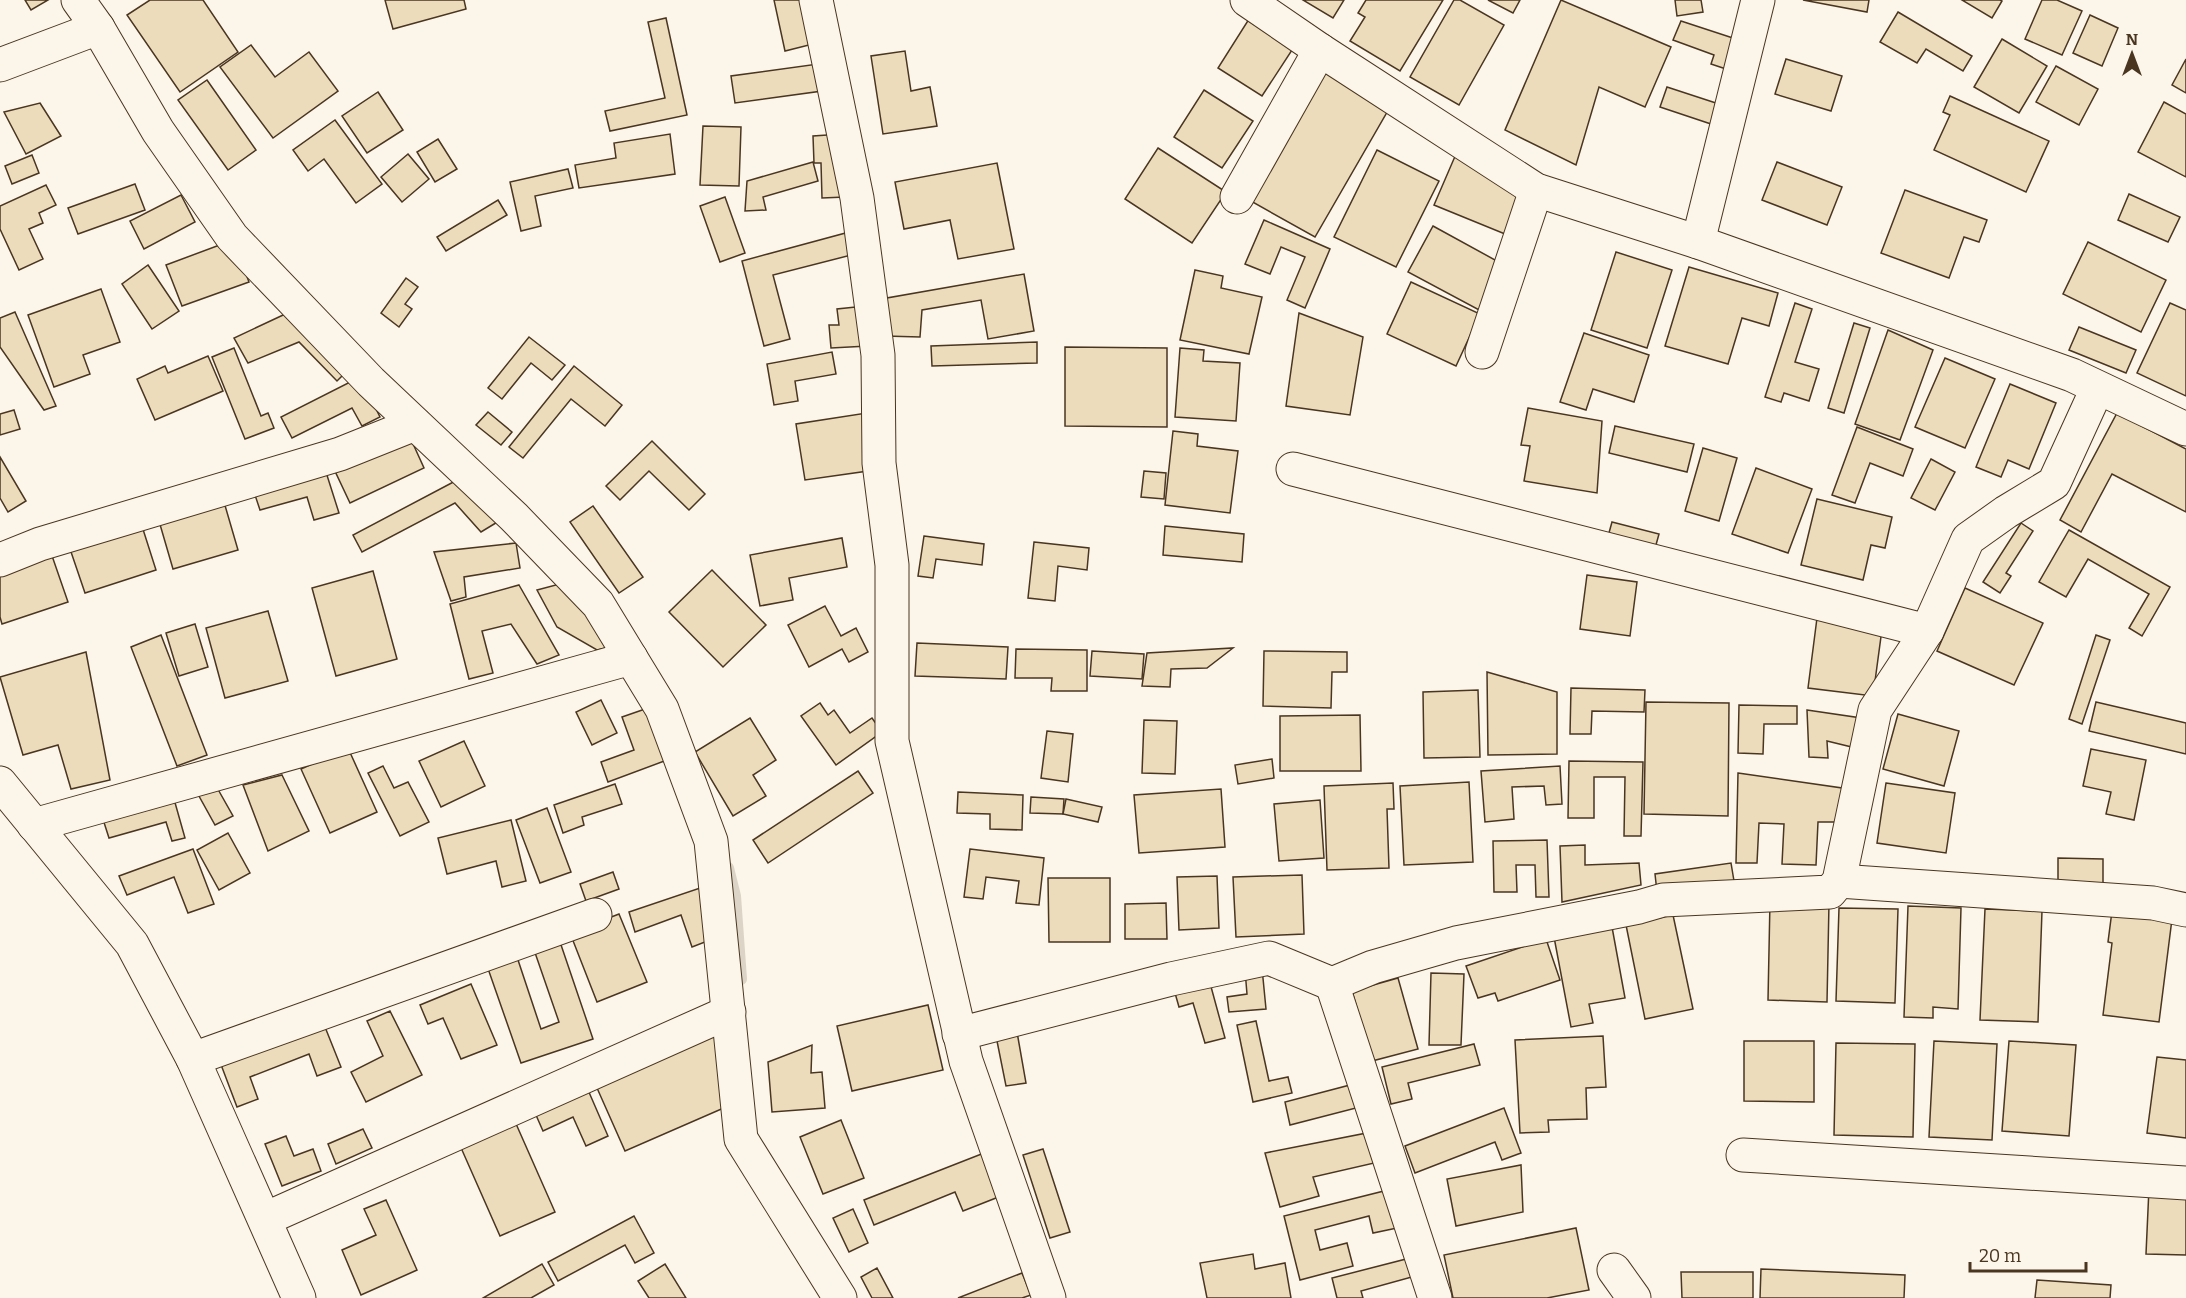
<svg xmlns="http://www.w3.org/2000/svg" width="2186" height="1298" font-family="Bitter,serif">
<rect width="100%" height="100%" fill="#fbf6e9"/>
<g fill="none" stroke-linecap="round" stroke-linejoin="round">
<polyline stroke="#dcd4c6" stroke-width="12" points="728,868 735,896 741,979"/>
</g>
<g fill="#ecdcbc" stroke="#4a3520" stroke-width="1.5">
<polygon points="25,0 48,0 31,10"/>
<polygon points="150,0 203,0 238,52 180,92 127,15"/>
<polygon points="385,0 464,0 466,9 393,29"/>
<polygon points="774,0 803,0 813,44 785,51"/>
<polygon points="1303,0 1344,0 1333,18"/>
<polygon points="1366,0 1443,0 1400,71 1350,41 1365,17 1358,13"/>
<polygon points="1454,0 1460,0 1504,25 1459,105 1410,77"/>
<polygon points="1488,0 1520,0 1513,13"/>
<polygon points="1561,0 1671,47 1645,107 1599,87 1576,165 1505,130"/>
<polygon points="1675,0 1701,0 1703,12 1677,16"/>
<polygon points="1803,0 1869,0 1867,12"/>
<polygon points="1962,0 2000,0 2002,1 1992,18"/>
<polygon points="2042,0 2057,0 2082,11 2062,55 2025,39"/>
<polygon points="1898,12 1972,56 1963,71 1926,49 1917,63 1880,42"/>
<polygon points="2090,15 2118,28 2102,66 2073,53"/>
<polygon points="666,18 687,115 610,131 605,111 665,98 648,22"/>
<polygon points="1249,19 1294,47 1262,96 1218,68"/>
<polygon points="1681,21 1739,40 1729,70 1711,64 1714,55 1673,40"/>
<polygon points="2002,39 2047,66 2019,113 1974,87"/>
<polygon points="251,45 275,77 309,52 338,91 273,138 220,67"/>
<polygon points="905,51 911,91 930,87 937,126 883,134 871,56"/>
<polygon points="1786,59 1842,76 1831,111 1775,94"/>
<polygon points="2186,59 2186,93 2172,85"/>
<polygon points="818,64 822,91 735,103 731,76"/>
<polygon points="2056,66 2098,89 2079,125 2036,102"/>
<polygon points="1324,70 1390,107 1315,237 1249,200"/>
<polygon points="207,80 256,150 228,170 178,100"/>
<polygon points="1667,87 1722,105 1714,125 1660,107"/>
<polygon points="1204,90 1253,121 1222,168 1174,137"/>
<polygon points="378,92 403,130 367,153 342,116"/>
<polygon points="1950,96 2049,141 2026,192 1934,150 1950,115 1943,112"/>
<polygon points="2164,102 2186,114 2186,177 2138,152"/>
<polygon points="40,103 61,136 26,154 4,112"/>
<polygon points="335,120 382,184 356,203 324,159 308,171 293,150"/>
<polygon points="703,126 741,127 739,186 700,185"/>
<polygon points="670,134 675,174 579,188 575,165 616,158 614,143"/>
<polygon points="842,134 845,197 822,198 821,163 814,163 813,136"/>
<polygon points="438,139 457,169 435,182 417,152"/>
<polygon points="1158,148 1226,192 1192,243 1125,199"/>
<polygon points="1377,150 1439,181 1396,267 1334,237"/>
<polygon points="408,154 429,179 402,202 381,177"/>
<polygon points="1456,154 1519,195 1505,234 1434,205"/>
<polygon points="32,155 39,173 12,184 5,166"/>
<polygon points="813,162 818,181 763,197 766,210 745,211 747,181"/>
<polygon points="1777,162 1842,187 1827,225 1762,200"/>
<polygon points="997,163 1014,249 958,259 950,220 904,229 895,182"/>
<polygon points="568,169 573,188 535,196 541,226 521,231 510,182"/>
<polygon points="135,184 145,210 78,234 68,208"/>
<polygon points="46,185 56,205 39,213 43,223 29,229 43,259 19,270 0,229 0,206"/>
<polygon points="1905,190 1987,220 1979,242 1964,237 1949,278 1881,253"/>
<polygon points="2129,194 2180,217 2168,242 2118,220"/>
<polygon points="181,195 195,222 144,249 130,221"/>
<polygon points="725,197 745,253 720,262 700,206"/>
<polygon points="498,200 507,215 446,251 437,237"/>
<polygon points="1264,220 1330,249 1305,308 1287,300 1305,257 1281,247 1270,274 1245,264"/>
<polygon points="1433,226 1506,266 1481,311 1408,272"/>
<polygon points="853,231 859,253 773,275 790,339 764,346 742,261"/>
<polygon points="233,240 249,282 182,306 166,265"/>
<polygon points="2088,242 2166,280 2141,332 2063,294"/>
<polygon points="1616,252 1672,270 1647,348 1591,330"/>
<polygon points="148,265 179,311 152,329 122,284"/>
<polygon points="1689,267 1778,293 1769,326 1742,318 1728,364 1665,346"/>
<polygon points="1195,270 1223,276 1221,288 1262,297 1249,354 1180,340"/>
<polygon points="1024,274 1034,331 988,339 981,300 922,310 920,337 885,336 887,298"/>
<polygon points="406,278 418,287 405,304 412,309 399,327 381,313"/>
<polygon points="1411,282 1480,314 1456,366 1387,334"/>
<polygon points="101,289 120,342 83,355 90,374 54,387 28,315"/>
<polygon points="1795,303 1812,309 1795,362 1819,369 1809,401 1784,393 1781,402 1765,397"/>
<polygon points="2170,303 2186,310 2186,396 2137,373"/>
<polygon points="865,306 868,346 831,348 829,325 839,325 837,309"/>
<polygon points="296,309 352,366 337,381 299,342 248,363 234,338"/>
<polygon points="15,312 56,406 44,410 0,347 0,318"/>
<polygon points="1299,313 1363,337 1350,415 1286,406"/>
<polygon points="1854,323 1870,328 1844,413 1828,408"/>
<polygon points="2079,327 2136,350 2126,373 2069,350"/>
<polygon points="1888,330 1933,350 1900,440 1855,424"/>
<polygon points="1584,333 1649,355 1634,402 1593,389 1586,410 1560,402"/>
<polygon points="529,337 565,365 552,380 531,363 502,399 488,388"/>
<polygon points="1037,342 1037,363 932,366 931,346"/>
<polygon points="1065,347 1167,348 1167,427 1065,426"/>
<polygon points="234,348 261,416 268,413 274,428 245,439 212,357"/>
<polygon points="1180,348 1204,350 1203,361 1240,363 1236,421 1175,417"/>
<polygon points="832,352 836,374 795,381 798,401 774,405 767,364"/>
<polygon points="208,356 223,391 155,420 137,379 165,366 168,373"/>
<polygon points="1945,358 1995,379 1965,448 1915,427"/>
<polygon points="574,366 622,405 605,426 571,399 523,458 509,447"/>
<polygon points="360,377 380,417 362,426 352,408 292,438 281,417"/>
<polygon points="2010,384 2056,403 2029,469 2008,460 2001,477 1976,467"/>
<polygon points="1528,408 1602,421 1597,493 1524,481 1530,446 1521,445"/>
<polygon points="14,410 20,429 0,435 0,414"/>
<polygon points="488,412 512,432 501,445 476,425"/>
<polygon points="873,412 875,470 805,480 796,424"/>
<polygon points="2117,413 2186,449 2186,512 2112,474 2081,532 2060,520"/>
<polygon points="1615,426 1694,444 1687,472 1609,453"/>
<polygon points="1857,427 1913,449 1903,476 1870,463 1855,503 1832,495"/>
<polygon points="1173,431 1198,434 1197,446 1238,451 1230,513 1165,505"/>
<polygon points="409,435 424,468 350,503 334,469"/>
<polygon points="652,441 705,494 689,510 649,471 620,500 606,486"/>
<polygon points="1703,448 1737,458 1719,521 1685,511"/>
<polygon points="0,457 26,501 8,512 0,498"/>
<polygon points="1931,459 1955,472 1935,510 1911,498"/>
<polygon points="1756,468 1812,489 1788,553 1732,534"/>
<polygon points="325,469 339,513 314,520 307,497 260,510 253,489"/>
<polygon points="1144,471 1166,473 1164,499 1141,497"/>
<polygon points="461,478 504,518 481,532 455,503 362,552 353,535"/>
<polygon points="1817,499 1892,517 1885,548 1871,545 1863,580 1801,565"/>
<polygon points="224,502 238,550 173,569 159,521"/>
<polygon points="593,506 643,577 619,593 570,522"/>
<polygon points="1612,522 1659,534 1654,552 1607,540"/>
<polygon points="141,523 156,570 85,593 69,546"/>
<polygon points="2021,523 2033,531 2006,573 2011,576 2000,593 1983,582"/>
<polygon points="1165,526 1244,534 1242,562 1163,555"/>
<polygon points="2069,530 2170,587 2142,636 2129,628 2149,594 2088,559 2066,597 2039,582"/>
<polygon points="924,536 984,544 982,565 936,559 933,578 918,576"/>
<polygon points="842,538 847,567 789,578 793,600 760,606 750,555"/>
<polygon points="1034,542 1089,548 1087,570 1058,566 1055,601 1028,598"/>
<polygon points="516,543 520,568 464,577 466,597 451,601 434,552"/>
<polygon points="50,550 68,602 2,624 0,617 0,567"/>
<polygon points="712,570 766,625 723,667 669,612"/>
<polygon points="373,571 397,659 336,676 312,588"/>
<polygon points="1587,575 1637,582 1630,636 1580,629"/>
<polygon points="567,582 613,646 597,650 557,627 537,590"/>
<polygon points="519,585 559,655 537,664 511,624 482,631 493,673 469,679 450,604"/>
<polygon points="1965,588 2043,623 2014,685 1937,651"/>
<polygon points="825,606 841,636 856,628 868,652 849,662 842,649 809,667 788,625"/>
<polygon points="268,611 288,681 225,698 206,628"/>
<polygon points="1817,618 1882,629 1873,696 1808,688"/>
<polygon points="195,624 208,667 179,676 166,633"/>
<polygon points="161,635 207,755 177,766 131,647"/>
<polygon points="2096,635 2110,640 2082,724 2069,719"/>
<polygon points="917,643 1008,647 1006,679 915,676"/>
<polygon points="1233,648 1207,668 1171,669 1170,687 1142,686 1147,653"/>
<polygon points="1016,649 1087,650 1087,691 1051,691 1052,678 1015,678"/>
<polygon points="1092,651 1144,654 1142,679 1090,676"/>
<polygon points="1264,651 1347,652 1347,672 1332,672 1331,708 1263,706"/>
<polygon points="86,652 110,780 71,789 58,745 23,755 0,677"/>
<polygon points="1487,672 1557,692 1557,754 1488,755"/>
<polygon points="1571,688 1645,690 1644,712 1592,711 1591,734 1570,734"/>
<polygon points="1478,690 1480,757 1424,758 1423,692"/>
<polygon points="601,700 617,733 592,745 576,712"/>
<polygon points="1646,702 1729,703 1728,816 1644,814"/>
<polygon points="2096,702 2186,723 2186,754 2089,731"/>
<polygon points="820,703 828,715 834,710 850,733 872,718 882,732 836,765 801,716"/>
<polygon points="1739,705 1797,706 1797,724 1764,724 1763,754 1738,753"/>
<polygon points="648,708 667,760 608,782 601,762 634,750 622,717"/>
<polygon points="1807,710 1868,719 1864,750 1827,741 1828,758 1809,757"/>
<polygon points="1898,714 1959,731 1944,786 1883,769"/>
<polygon points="1360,715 1361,771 1280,771 1280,716"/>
<polygon points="750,718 776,760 753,775 766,796 733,816 695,752"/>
<polygon points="1144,720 1177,721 1175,774 1142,773"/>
<polygon points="1047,731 1073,734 1068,782 1041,778"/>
<polygon points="464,741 485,786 441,807 419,761"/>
<polygon points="348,748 377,812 330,833 301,769"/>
<polygon points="2091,749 2146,760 2134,820 2106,814 2111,792 2083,786"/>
<polygon points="1272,759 1274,778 1238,784 1235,765"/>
<polygon points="1569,761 1643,762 1641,836 1624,836 1625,777 1594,777 1594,818 1568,818"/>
<polygon points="383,766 394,788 408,782 429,822 400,836 368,773"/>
<polygon points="1560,766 1562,804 1546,805 1544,786 1512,787 1514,819 1485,822 1481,771"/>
<polygon points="858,771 873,793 768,863 753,840"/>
<polygon points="1738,773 1842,788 1841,822 1818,822 1816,865 1782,864 1784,824 1759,823 1757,863 1736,863"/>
<polygon points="282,775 309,831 268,851 243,785"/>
<polygon points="211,777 233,816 215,825 194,787"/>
<polygon points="1469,782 1473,862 1404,865 1400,786"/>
<polygon points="1393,783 1394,809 1387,809 1389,868 1327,870 1324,786"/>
<polygon points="1886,783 1955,793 1946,853 1877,843"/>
<polygon points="615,784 622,804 582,817 584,825 563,833 554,805"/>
<polygon points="1221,789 1225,847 1139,853 1134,795"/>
<polygon points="172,792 185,838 172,841 166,822 109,838 101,813"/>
<polygon points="958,792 1023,795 1022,830 990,829 990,814 957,813"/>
<polygon points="1031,797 1064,799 1063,814 1030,813"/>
<polygon points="1066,799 1102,807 1098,822 1063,814"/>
<polygon points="1320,800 1324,858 1279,861 1274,804"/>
<polygon points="547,808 571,872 540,883 516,820"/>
<polygon points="511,820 526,881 502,887 496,861 447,874 438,838"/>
<polygon points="228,833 250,873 219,890 197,850"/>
<polygon points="1547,840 1549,897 1536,897 1535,865 1516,865 1517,892 1494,892 1493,841"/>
<polygon points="1585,845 1585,865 1639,863 1641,885 1562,902 1560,846"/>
<polygon points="193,849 214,904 188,913 174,877 127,895 119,876"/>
<polygon points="970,849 1044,858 1039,905 1016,903 1019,881 986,877 983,899 964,897"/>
<polygon points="2058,858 2103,859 2103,883 2058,882"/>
<polygon points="1731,863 1734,881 1657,892 1655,874"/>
<polygon points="613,872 619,889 586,901 580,884"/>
<polygon points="1302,875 1304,934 1236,937 1233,877"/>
<polygon points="1217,876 1219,928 1179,930 1177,877"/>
<polygon points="1048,878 1110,878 1110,942 1049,942"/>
<polygon points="706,886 705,942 692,947 681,915 635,932 629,912"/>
<polygon points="1770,901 1829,903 1827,1002 1768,1000"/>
<polygon points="1166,903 1167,939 1125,939 1125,904"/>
<polygon points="1908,906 1961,908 1958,1009 1933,1007 1933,1018 1904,1017"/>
<polygon points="1839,908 1898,909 1895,1003 1836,1001"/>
<polygon points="1985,909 2042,911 2038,1022 1980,1020"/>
<polygon points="2112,911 2172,919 2159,1022 2103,1015 2112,943 2108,942"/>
<polygon points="619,914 647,982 597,1002 570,933"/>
<polygon points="1673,915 1693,1009 1645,1019 1626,925"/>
<polygon points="1612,927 1625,998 1589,1004 1593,1023 1571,1027 1554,937"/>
<polygon points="558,936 593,1039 521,1063 485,960 515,951 541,1029 559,1022 532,944"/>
<polygon points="1546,939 1560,980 1498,1001 1495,993 1478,998 1466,966"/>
<polygon points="1262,968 1266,1009 1229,1012 1227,997 1247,994 1245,970"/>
<polygon points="1431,973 1464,974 1461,1045 1429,1045"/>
<polygon points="1398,978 1418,1049 1372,1061 1352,991"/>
<polygon points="1210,983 1225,1038 1205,1043 1193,1003 1179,1007 1175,993"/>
<polygon points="471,984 497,1045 461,1059 443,1018 428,1024 420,1005"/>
<polygon points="928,1005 943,1070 852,1091 837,1026"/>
<polygon points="390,1011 422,1075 366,1102 351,1072 383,1056 367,1021"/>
<polygon points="1256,1021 1269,1081 1288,1077 1292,1093 1253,1102 1237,1025"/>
<polygon points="323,1022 341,1067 317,1076 309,1054 250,1077 258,1099 237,1107 220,1062"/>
<polygon points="717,1026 726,1107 625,1151 593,1079"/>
<polygon points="1017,1032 1026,1083 1006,1086 996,1036"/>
<polygon points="1603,1036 1606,1087 1586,1088 1587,1119 1548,1120 1549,1132 1520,1133 1515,1040"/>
<polygon points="1744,1041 1814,1041 1814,1102 1744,1101"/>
<polygon points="1934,1041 1997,1044 1992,1140 1929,1137"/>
<polygon points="2009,1041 2076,1045 2069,1136 2002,1131"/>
<polygon points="1836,1043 1915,1044 1913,1137 1834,1135"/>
<polygon points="1474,1044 1480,1065 1408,1083 1412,1099 1391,1104 1382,1067"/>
<polygon points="812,1045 811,1073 822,1072 825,1108 772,1112 768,1062"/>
<polygon points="2157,1057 2186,1060 2186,1138 2147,1133"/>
<polygon points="585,1083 608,1136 586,1146 573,1117 543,1131 532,1106"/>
<polygon points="1350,1085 1356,1108 1290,1125 1285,1102"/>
<polygon points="1504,1108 1521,1153 1502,1160 1495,1142 1415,1173 1405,1146"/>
<polygon points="513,1117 555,1212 500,1236 458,1141"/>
<polygon points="841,1120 864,1178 823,1194 800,1137"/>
<polygon points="363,1129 372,1148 336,1164 328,1144"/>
<polygon points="1377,1131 1383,1161 1313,1177 1319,1196 1280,1207 1265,1153"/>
<polygon points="286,1136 294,1156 313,1149 321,1171 282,1186 265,1144"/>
<polygon points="1043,1149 1070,1232 1050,1238 1023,1155"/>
<polygon points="984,1153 1001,1196 963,1211 955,1192 874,1225 864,1200"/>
<polygon points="1521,1165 1523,1212 1456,1226 1447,1179"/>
<polygon points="2149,1188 2186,1189 2186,1255 2146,1254"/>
<polygon points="1392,1189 1402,1227 1373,1233 1369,1216 1315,1230 1320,1250 1347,1243 1353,1266 1300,1280 1284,1216"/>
<polygon points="386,1200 417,1270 361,1295 342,1250 376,1235 364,1209"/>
<polygon points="853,1209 868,1243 849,1252 833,1218"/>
<polygon points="634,1216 654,1253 635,1263 625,1245 558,1281 548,1262"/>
<polygon points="1576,1228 1589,1290 1547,1298 1453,1298 1444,1255"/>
<polygon points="1253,1254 1255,1269 1285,1263 1291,1298 1207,1298 1200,1263"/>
<polygon points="1414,1257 1419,1275 1361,1291 1363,1298 1337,1298 1332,1278"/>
<polygon points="542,1264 554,1285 531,1298 483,1298"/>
<polygon points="665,1264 686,1298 649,1298 638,1281"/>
<polygon points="877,1268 893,1298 872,1298 861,1277"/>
<polygon points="1761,1269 1905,1275 1904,1298 1760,1298"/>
<polygon points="1681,1272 1753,1272 1753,1298 1682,1298"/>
<polygon points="1022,1273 1031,1295 1022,1298 958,1298"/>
<polygon points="2037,1280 2111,1285 2110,1298 2035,1298"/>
</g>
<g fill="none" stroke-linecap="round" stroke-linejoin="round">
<g stroke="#4a3520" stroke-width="35">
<g id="street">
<polyline points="78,0 98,28 158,131 232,237 371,382 514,517 598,604 662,709 711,841 741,1139 840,1298"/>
<polyline points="816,0 857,198 878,355 879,463 892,565 892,741 966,1061 1049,1298"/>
<polyline points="1247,0 1320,50 1536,190 1698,242 2072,375 2186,429"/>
<polyline points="0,65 98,28"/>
<polyline points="1237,197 1320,50"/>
<polyline points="1698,242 1758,0"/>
<polyline points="1482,352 1536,190"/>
<polyline points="1293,469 1927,631"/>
<polyline points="0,560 40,544 340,454 415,424"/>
<polyline points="0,783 132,944 193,1059 299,1298"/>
<polyline points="34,825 631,658"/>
<polyline points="1839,881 2153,903 2186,910"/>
<polyline points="1332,984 1435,1298"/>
<polyline points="959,1034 1171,979 1269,958 1332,984 1373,967 1456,943 1639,907 1663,900 1830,892 1839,881 1875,710 1927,631 1968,539 2006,512 2054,483 2097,389"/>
<polyline points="193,1059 595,915"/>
<polyline points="1743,1155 2186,1183"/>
<polyline points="265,1219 729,1012"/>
<polyline points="1614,1270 1634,1298"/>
</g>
</g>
<use href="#street" stroke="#fbf6e9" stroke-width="33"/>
</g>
<g transform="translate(2132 54)" stroke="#fbf6e9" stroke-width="4.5" paint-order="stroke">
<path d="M0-4.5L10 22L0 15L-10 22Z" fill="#4a3520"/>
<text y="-9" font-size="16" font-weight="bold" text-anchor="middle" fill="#4a3520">N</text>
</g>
<path d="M1970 1262v9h116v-9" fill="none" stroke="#4a3520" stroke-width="3"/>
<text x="1979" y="1262" font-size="18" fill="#4a3520" stroke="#fbf6e9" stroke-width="4.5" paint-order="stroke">20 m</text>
</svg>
